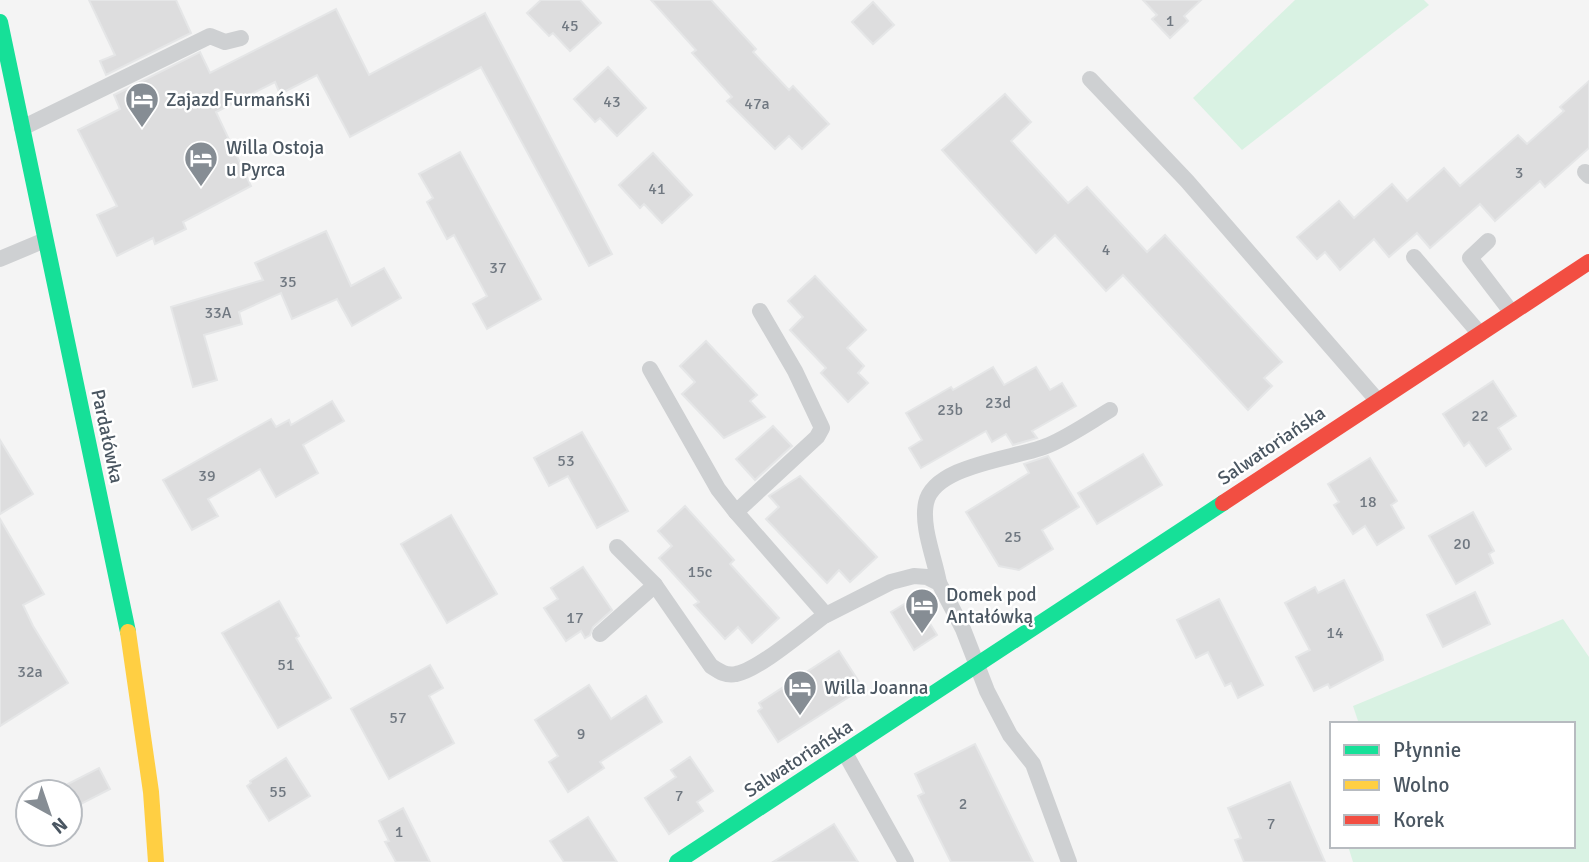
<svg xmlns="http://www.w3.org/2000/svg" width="1589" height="862" font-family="Signika,sans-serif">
<rect width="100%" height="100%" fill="#f4f4f4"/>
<g fill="#d9f2e3">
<polygon points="1295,0 1424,0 1429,5 1242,150 1193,98"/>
<polygon points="1563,619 1589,657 1589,862 1353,862 1348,846 1573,846 1573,724 1359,724 1353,706"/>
</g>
<g fill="#ddddde" stroke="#e5e6e7" stroke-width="2">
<polygon points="89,0 176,0 191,33 106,75 100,61 115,55"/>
<polygon points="541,0 580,0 601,23 570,51 553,33 549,36 527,13"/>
<polygon points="651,0 711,0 756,49 753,52 789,90 793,86 829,124 802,149 789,136 775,149 727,101 732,97 692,53 696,50"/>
<polygon points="1143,0 1201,0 1184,16 1188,21 1170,38 1152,19 1157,15"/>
<polygon points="873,2 894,25 873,44 852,22"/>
<polygon points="336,9 369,75 485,13 612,254 589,266 481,67 350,137 317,75 280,94 275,82 216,112 251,186 183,222 186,229 155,244 153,238 117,256 97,215 117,206 78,130 120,109 114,95 200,52 210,73"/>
<polygon points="608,67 646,108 617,136 600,118 595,122 574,99"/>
<polygon points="1589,81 1589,148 1545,187 1540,181 1495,221 1480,204 1430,248 1417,233 1389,257 1374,239 1340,270 1325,252 1317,259 1297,237 1339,201 1354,218 1392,184 1407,201 1444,168 1460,186 1518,135 1527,144 1564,111 1560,107"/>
<polygon points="1005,94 1031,122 1011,141 1068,203 1087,187 1147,252 1165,235 1282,362 1264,378 1272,386 1248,410 1123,275 1106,291 1055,235 1036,253 942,150"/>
<polygon points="460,152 541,299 487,329 473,304 487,296 454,235 447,239 427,202 433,198 419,174"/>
<polygon points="653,153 692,195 662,223 644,204 640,208 619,185"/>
<polygon points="326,231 351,286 384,268 401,298 352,326 337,299 292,319 281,293 239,312 242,324 204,335 217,380 193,387 171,307 263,280 255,263"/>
<polygon points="815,276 866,330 847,348 864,366 858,373 868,383 848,402 821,373 826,368 790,330 803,317 788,301"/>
<polygon points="706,341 757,395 750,401 765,417 724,438 682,394 695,382 680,366"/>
<polygon points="993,367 1004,385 1036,367 1050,390 1062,383 1076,406 1032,431 1037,438 1013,445 1006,434 992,442 986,431 921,468 909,448 922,440 906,413 951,387 953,390"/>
<polygon points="1493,381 1516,416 1498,428 1511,449 1486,466 1469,442 1464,446 1443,414"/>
<polygon points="332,401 344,421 303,445 318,473 276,497 260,469 208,499 218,516 192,530 163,480 271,419 276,427 289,420 291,425"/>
<polygon points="773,426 792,446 755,480 736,459"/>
<polygon points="582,432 628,511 597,528 568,476 549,486 534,458"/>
<polygon points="0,440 33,494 0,514"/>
<polygon points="1143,454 1162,485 1097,524 1078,493"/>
<polygon points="1048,456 1079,507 1042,530 1053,549 1019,570 999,566 966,512 1029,473 1024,464"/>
<polygon points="1370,458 1397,501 1391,505 1404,528 1377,545 1365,526 1353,534 1334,505 1339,502 1328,484"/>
<polygon points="800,476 877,557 850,582 839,570 827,583 766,519 779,507 769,496"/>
<polygon points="685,506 734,560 730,564 779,618 752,643 738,627 725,639 694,605 699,602 659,558 672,546 658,531"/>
<polygon points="1473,512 1494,551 1489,554 1493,563 1456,584 1429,536"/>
<polygon points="451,515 497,594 447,623 401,544"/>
<polygon points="0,519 44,594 23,605 33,626 68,683 0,726"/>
<polygon points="583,567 612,610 593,627 590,635 585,638 581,631 566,641 544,608 558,599 551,588"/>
<polygon points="1344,580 1382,655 1383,660 1330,688 1328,684 1314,691 1296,657 1310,650 1285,603 1315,587 1318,593"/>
<polygon points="1475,592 1490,624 1443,647 1427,615"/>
<polygon points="914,598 937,635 914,650 891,612"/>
<polygon points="1219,599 1263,685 1238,698 1231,683 1225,686 1208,652 1196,658 1177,620"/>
<polygon points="279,601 299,636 296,638 331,698 278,728 222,633"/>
<polygon points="839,651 863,688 778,742 758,711 762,708 759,703"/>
<polygon points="430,665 443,688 429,696 454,743 389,779 351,709"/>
<polygon points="589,685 611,719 646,696 662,722 600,762 604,768 568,792 549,762 558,756 535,720"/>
<polygon points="975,744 1033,862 951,862 918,796 924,793 915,774"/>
<polygon points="690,757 713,791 697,802 703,811 669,834 645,798 676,777 671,770"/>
<polygon points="286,758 310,796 269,821 247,786 251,783 250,781"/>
<polygon points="99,768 110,789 77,806 66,785"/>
<polygon points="1290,782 1325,862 1244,862 1235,840 1241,838 1228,808"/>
<polygon points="403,808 430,862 396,862 385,842 389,841 379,821"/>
<polygon points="588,817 617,862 564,862 550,841"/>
<polygon points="834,824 858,862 773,862"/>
</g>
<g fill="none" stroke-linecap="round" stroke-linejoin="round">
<g stroke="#ced0d2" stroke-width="16">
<polyline points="1090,79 1187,181 1377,400"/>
<polyline points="22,128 210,36 225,42 241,38"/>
<polyline points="1585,172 1589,176"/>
<polyline points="1488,241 1470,258 1512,313"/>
<polyline points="1414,257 1480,334"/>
<polyline points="0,259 45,240"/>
<polyline points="760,311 795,371 822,428 817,437 736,512 826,615 891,582 914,576 927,577 939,583 963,629 987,691 1010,735 1033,764 1069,862"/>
<polyline points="650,369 718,489 736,512"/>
<path d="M 617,547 L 655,585 L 711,666 C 720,672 726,676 736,674 C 759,670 807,628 828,613"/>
<path d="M 939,583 C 935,559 921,527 926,503 C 934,464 1017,459 1049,445 C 1070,436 1090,422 1110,410"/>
<polyline points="600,634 655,585"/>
<polyline points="845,753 906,862"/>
</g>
<g stroke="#16e098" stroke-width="16">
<polyline points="0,22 128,632"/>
<polyline points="677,862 1223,503"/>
</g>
<polyline stroke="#ffcf43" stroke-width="16" points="128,632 151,792 156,862"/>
<polyline stroke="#f24e42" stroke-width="16" points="1223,503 1589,262"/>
</g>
<defs>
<g id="hotel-pin" transform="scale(1.75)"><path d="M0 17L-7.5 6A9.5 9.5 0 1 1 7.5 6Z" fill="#868d94" stroke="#fff"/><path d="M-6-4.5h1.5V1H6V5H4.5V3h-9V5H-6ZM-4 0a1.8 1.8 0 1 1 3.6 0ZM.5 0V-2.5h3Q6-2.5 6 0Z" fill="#fff"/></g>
</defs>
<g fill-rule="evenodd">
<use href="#hotel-pin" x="142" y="99"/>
<use href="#hotel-pin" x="201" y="158"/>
<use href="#hotel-pin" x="922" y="605"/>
<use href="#hotel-pin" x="800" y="687"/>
</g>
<g text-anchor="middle" stroke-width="5" stroke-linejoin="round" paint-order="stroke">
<g font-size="16" fill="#707881">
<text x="1170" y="26">1</text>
<text x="570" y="31">45</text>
<text x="612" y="107">43</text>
<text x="757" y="109">47a</text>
<text x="1519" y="178">3</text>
<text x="657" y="194">41</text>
<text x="1106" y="255">4</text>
<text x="498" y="273">37</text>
<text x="288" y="287">35</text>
<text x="218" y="318">33A</text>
<text x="998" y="408">23d</text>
<text x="950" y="415">23b</text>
<text x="1480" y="421">22</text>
<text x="566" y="466">53</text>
<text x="207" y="481">39</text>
<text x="1368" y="507">18</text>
<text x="1013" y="542">25</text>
<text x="1462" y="549">20</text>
<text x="700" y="577">15c</text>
<text x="575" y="623">17</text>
<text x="1335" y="638">14</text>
<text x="286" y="670">51</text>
<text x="30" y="677">32a</text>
<text x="398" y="723">57</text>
<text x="581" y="739">9</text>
<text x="278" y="797">55</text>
<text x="679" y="801">7</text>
<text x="963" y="809">2</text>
<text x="1271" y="829">7</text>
<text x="399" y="837">1</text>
</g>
<g font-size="19" fill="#4a5661" stroke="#fff" text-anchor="start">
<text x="166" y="106">Zajazd FurmańsKi</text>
<text x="226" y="154">Willa Ostoja<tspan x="226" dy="22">u Pyrca</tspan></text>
<text x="946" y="601">Domek pod<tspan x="946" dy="22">Antałówką</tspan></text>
<text x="824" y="694">Willa Joanna</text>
</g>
<g font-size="19" fill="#4a5661" stroke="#fff">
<text transform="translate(108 436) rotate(78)" y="7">Pardałówka</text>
<text transform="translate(1271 445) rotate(-34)" y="7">Salwatoriańska</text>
<text transform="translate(798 758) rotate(-33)" y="7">Salwatoriańska</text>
</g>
</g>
<rect x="1330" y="722" width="245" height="126" fill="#ffffff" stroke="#b7bbc0" stroke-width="2"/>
<rect x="1344" y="745" width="35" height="10" fill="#16e098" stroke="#b7bbc0" stroke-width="2"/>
<text x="1393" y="757" font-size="21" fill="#4a5661">Płynnie</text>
<rect x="1344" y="780" width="35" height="10" fill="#ffcf43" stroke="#b7bbc0" stroke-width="2"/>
<text x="1393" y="792" font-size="21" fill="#4a5661">Wolno</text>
<rect x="1344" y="815" width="35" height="10" fill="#f24e42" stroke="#b7bbc0" stroke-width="2"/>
<text x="1393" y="827" font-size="21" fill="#4a5661">Korek</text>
<g transform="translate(49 813) rotate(140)"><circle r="33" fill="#ffffff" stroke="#b7bbc0" stroke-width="2"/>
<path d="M0-5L12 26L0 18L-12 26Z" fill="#868d94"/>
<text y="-10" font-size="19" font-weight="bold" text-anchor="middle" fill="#4a5661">N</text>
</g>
</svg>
